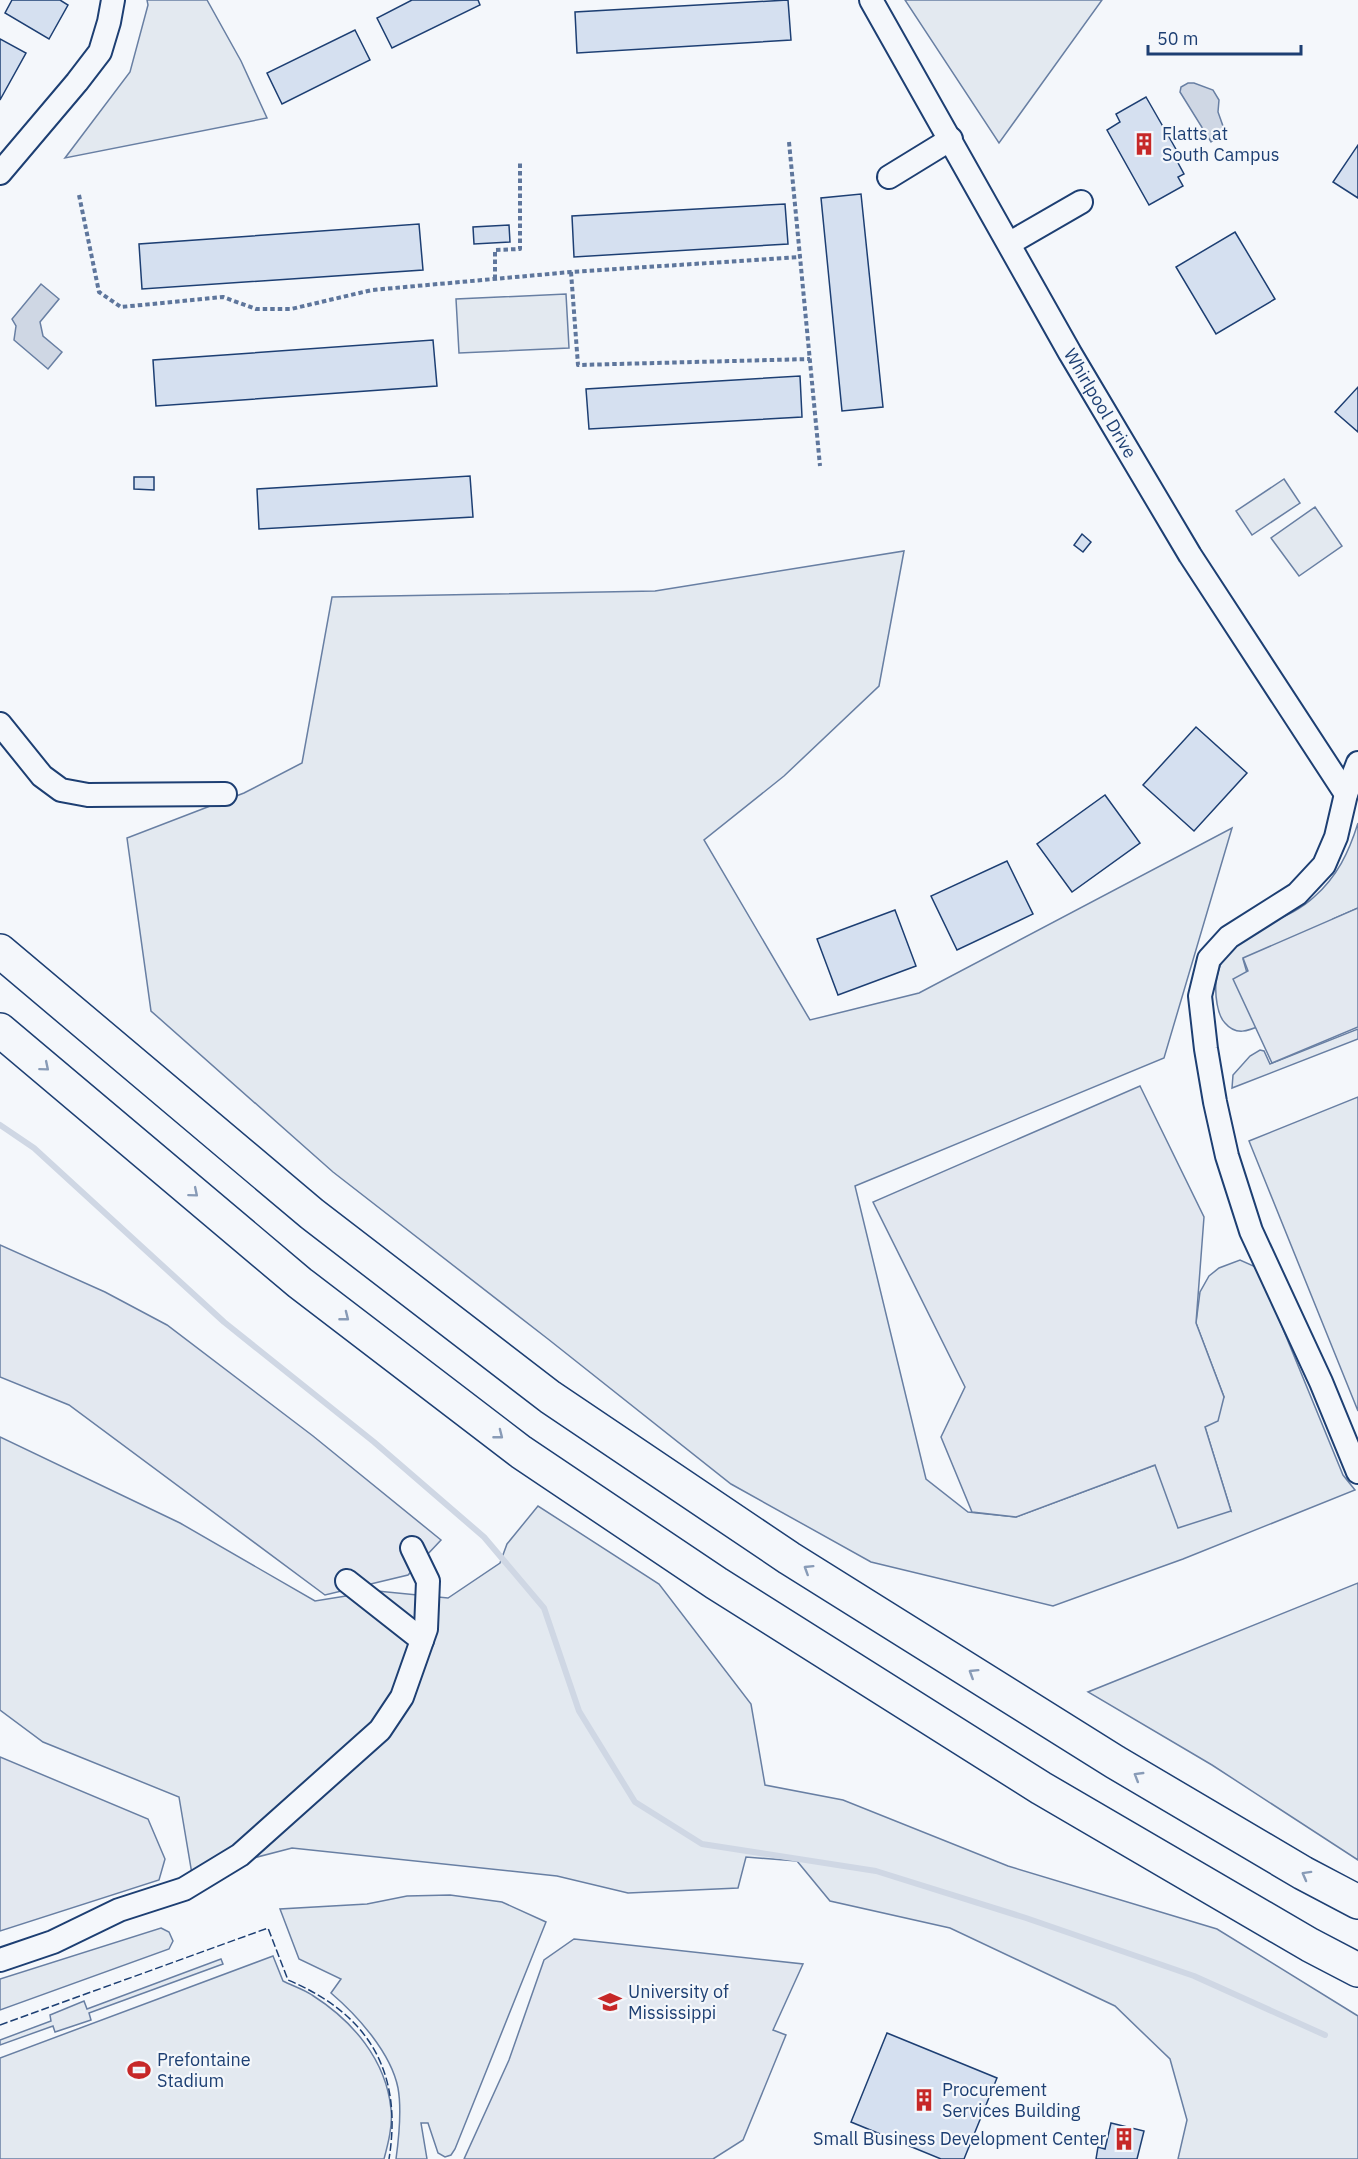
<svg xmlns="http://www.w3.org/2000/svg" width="1358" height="2159" font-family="'IBM Plex Sans',sans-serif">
<rect width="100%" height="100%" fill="#f4f7fb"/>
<g fill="#e3e9f0" stroke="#687fa3" stroke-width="1.5">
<polygon points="147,0 207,0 241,61 267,118 65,158 130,72 148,5"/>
<polygon points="905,0 1102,0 999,143"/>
<polygon points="566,294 569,348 459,353 456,299"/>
<polygon points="1284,479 1300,503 1252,535 1236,511"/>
<polygon points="1315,507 1342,546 1299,576 1271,538"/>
<polygon points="904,551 879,686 784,776 704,840 810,1020 919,993 1232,828 1164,1058 855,1186 926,1479 968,1512 1016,1517 1155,1465 1231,1511 1205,1427 1224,1397 1196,1323 1200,1292 1209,1276 1219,1268 1240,1260 1258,1268 1343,1475 1355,1490 1183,1559 1053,1606 871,1562 731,1484 548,1339 333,1172 151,1011 127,838 244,793 302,763 332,597 655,591"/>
<path d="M 1358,823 L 1358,908 L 1333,919 L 1337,932 L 1243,959 L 1262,1025 C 1248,1031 1236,1036 1225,1023 C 1217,1015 1215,994 1216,983 C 1223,924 1279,930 1314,897 C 1337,877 1349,852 1358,823 Z"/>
<polygon points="1358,1029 1358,1039 1232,1088 1233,1075 1250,1056 1260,1050 1264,1051 1270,1064"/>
<polygon points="1358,1097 1358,1411 1249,1141"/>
<polygon points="0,1437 180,1523 315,1601 377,1591 448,1598 500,1563 507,1544 538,1506 659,1584 751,1704 765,1785 843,1800 1008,1866 1217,1929 1358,2016 1358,2159 1178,2159 1187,2120 1170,2059 1115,2006 950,1928 830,1901 797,1861 746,1857 738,1888 628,1893 557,1876 292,1848 192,1874 179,1797 43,1742 0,1710"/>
<polygon points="1358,1583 1358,1860 1212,1765 1088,1692"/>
<path d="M 450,1895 L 502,1902 L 546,1922 L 455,2149 L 451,2155 L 445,2157 L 438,2153 L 428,2123 L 421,2123 L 427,2159 L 396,2159 C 399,2137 402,2110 398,2088 C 391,2053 358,2016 331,1993 L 341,1979 L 299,1959 L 280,1909 L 367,1904 L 407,1896 Z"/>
<polygon points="161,1928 169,1932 173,1941 169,1949 0,2010 0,1979"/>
<path d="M 273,1956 L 283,1981 C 293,1986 303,1989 312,1995 C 353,2021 386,2060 391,2109 C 393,2125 388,2144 384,2159 L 0,2159 L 0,2058 Z"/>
<polygon points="221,1959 223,1964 89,2013 91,2020 55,2032 53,2026 0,2045 0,2040 51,2021 50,2015 84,2001 87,2009"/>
</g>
<g fill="#e3e8f0" stroke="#687fa3" stroke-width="1.5">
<polygon points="1358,908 1358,1027 1272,1063 1233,979 1248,971 1243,958"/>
<polygon points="1140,1086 1204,1217 1196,1323 1224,1397 1218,1421 1205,1427 1231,1511 1178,1528 1155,1465 1016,1517 972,1512 941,1437 965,1387 873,1202"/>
<polygon points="0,1245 105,1292 167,1325 313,1436 441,1540 408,1575 325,1595 69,1405 0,1377"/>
<polygon points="0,1757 148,1819 165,1859 159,1880 0,1931"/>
<polygon points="574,1939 803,1964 773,2030 786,2035 743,2140 713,2159 464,2159 509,2060 544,1960"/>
</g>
<g fill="#cfd7e4" stroke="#687fa3" stroke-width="1.5">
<polygon points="1188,83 1194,83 1213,90 1219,100 1218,112 1224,129 1220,135 1211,142 1180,92 1181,87"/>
<polygon points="41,284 59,299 40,322 43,336 62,352 48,369 14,340 16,326 12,319"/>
</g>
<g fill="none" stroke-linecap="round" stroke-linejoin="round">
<polyline stroke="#cfd7e4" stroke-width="6" points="0,1125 34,1148 224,1322 374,1442 484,1537 544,1608 579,1711 635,1802 702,1844 876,1871 1026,1918 1194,1976 1325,2035"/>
</g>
<g fill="#d5e0f0" stroke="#1d3f73" stroke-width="1.5">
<polygon points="12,0 60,0 68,5 49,39 5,13"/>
<polygon points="412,0 478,0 480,5 392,48 377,18"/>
<polygon points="788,0 791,40 577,53 575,12"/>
<polygon points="355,30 370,60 282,104 267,73"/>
<polygon points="0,39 26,53 0,100"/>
<polygon points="1146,97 1181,158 1177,161 1184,174 1178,177 1183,186 1149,205 1107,130 1120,122 1116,114"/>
<polygon points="1358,145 1358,198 1333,182"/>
<polygon points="861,194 883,407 842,411 821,198"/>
<polygon points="785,204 788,244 574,257 572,216"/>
<polygon points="419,224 423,270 142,289 139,244"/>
<polygon points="509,225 510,242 474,244 473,227"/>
<polygon points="1235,232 1275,299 1216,334 1176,267"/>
<polygon points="433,340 437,386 156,406 153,360"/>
<polygon points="800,376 802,417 589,429 586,389"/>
<polygon points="1358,387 1358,432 1335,412"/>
<polygon points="470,476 473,517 259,529 257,489"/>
<polygon points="134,477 154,477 154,490 134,489"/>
<polygon points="1082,534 1091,542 1083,552 1074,545"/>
<polygon points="1196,727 1247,773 1194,831 1143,785"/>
<polygon points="1105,795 1140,843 1072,892 1037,844"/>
<polygon points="1007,861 1033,914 957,950 931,896"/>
<polygon points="895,910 916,966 838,995 817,939"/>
<polygon points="887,2033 997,2078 964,2159 941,2159 851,2122"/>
<polygon points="1111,2123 1144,2131 1137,2159 1096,2159 1098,2147 1105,2149"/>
</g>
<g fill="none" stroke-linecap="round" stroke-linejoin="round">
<g stroke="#1d3f73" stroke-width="26">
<g id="minor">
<path id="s1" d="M 871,0 L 1070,353 L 1190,555 L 1346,794"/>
<polyline points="0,173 77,82 100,52 109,22 113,0"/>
<polyline points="889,177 951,139"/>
<polyline points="1010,243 1081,202"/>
<polyline points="0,724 42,776 61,790 88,795 225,794"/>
<polyline points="1358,763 1346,794 1336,837 1324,865 1297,894 1229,937 1209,959 1200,996 1206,1049 1215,1102 1227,1156 1251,1231 1321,1382 1358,1472"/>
<polyline points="347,1581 422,1640"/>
<polyline points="0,1960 53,1942 119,1910 184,1889 240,1855 380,1730 402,1697 426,1629 428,1581 412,1548"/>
</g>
</g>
<g stroke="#1d3f73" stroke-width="36">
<g id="highway">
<polyline points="0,951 312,1214 550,1397 789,1558 1115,1762 1303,1873 1358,1902"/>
<polyline points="0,1030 300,1283 521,1452 716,1583 1041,1788 1310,1945 1358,1970"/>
</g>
</g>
<g stroke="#5e769c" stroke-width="4" stroke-dasharray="4.5 3" stroke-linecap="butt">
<polyline points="789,142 820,466"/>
<polyline points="79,195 99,292 121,307 223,297 256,309 291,309 372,290 571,272 800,257"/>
<polyline points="571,272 578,365 810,359"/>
<polyline points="495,279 495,250 520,249 520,161"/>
</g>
<use href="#minor" stroke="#f4f7fb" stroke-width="22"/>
<use href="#highway" stroke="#f4f7fb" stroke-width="33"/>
<path stroke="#1d3f73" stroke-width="1.5" stroke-dasharray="8 3" stroke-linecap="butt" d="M 0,2025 L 268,1928 L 288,1980 C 369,2014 403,2072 389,2159"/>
</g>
<defs><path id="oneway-chevron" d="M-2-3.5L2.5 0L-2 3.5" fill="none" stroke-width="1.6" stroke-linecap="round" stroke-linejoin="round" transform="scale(1.5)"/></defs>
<g stroke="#889bb7">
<use href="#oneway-chevron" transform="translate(45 1067) rotate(40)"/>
<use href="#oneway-chevron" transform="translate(194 1193) rotate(40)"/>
<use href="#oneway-chevron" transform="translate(345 1317) rotate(38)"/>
<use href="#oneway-chevron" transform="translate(499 1435) rotate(38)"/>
<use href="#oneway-chevron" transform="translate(808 1569) rotate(-148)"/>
<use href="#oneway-chevron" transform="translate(973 1673) rotate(-148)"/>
<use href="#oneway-chevron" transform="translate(1138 1776) rotate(-149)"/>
<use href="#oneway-chevron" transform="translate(1306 1875) rotate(-151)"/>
</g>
<defs>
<g id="building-bare" transform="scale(1.8)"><path d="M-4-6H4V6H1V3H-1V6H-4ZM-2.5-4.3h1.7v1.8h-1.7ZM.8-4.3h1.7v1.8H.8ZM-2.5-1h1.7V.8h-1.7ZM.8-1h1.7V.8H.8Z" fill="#c62828" stroke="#f4f7fb" stroke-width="2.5" paint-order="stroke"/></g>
<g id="university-bare" transform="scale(1.8)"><path d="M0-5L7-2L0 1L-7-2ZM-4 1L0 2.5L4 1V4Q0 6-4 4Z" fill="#c62828" stroke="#f4f7fb" stroke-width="2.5" paint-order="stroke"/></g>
<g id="stadium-bare" transform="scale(1.8)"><path d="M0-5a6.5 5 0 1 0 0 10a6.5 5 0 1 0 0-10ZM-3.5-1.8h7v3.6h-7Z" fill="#c62828" stroke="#f4f7fb" stroke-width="2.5" paint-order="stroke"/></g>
</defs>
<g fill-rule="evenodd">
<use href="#building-bare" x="1144" y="144"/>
<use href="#university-bare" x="610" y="2002"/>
<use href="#stadium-bare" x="139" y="2070"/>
<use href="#building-bare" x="924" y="2100"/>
<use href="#building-bare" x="1124" y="2139"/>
</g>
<g text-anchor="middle" stroke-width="4.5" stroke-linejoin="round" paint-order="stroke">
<g font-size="18" fill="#1d3f73" stroke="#f4f7fb" text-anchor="start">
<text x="1162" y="140">Flatts at<tspan x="1162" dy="21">South Campus</tspan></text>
<text x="628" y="1998">University of<tspan x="628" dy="21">Mississippi</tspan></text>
<text x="157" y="2066">Prefontaine<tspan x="157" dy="21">Stadium</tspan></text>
<text x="942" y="2096">Procurement<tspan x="942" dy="21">Services Building</tspan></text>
<text x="1106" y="2145" text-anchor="end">Small Business Development Center</text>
</g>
<g font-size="18" fill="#1d3f73" stroke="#f4f7fb">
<text dy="6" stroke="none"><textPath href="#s1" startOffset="464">Whirlpool Drive</textPath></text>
</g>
</g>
<path d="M1148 45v9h153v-9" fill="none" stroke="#1d3f73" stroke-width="3"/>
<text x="1157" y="45" font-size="18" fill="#1d3f73" stroke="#f4f7fb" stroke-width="4.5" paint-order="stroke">50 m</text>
</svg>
